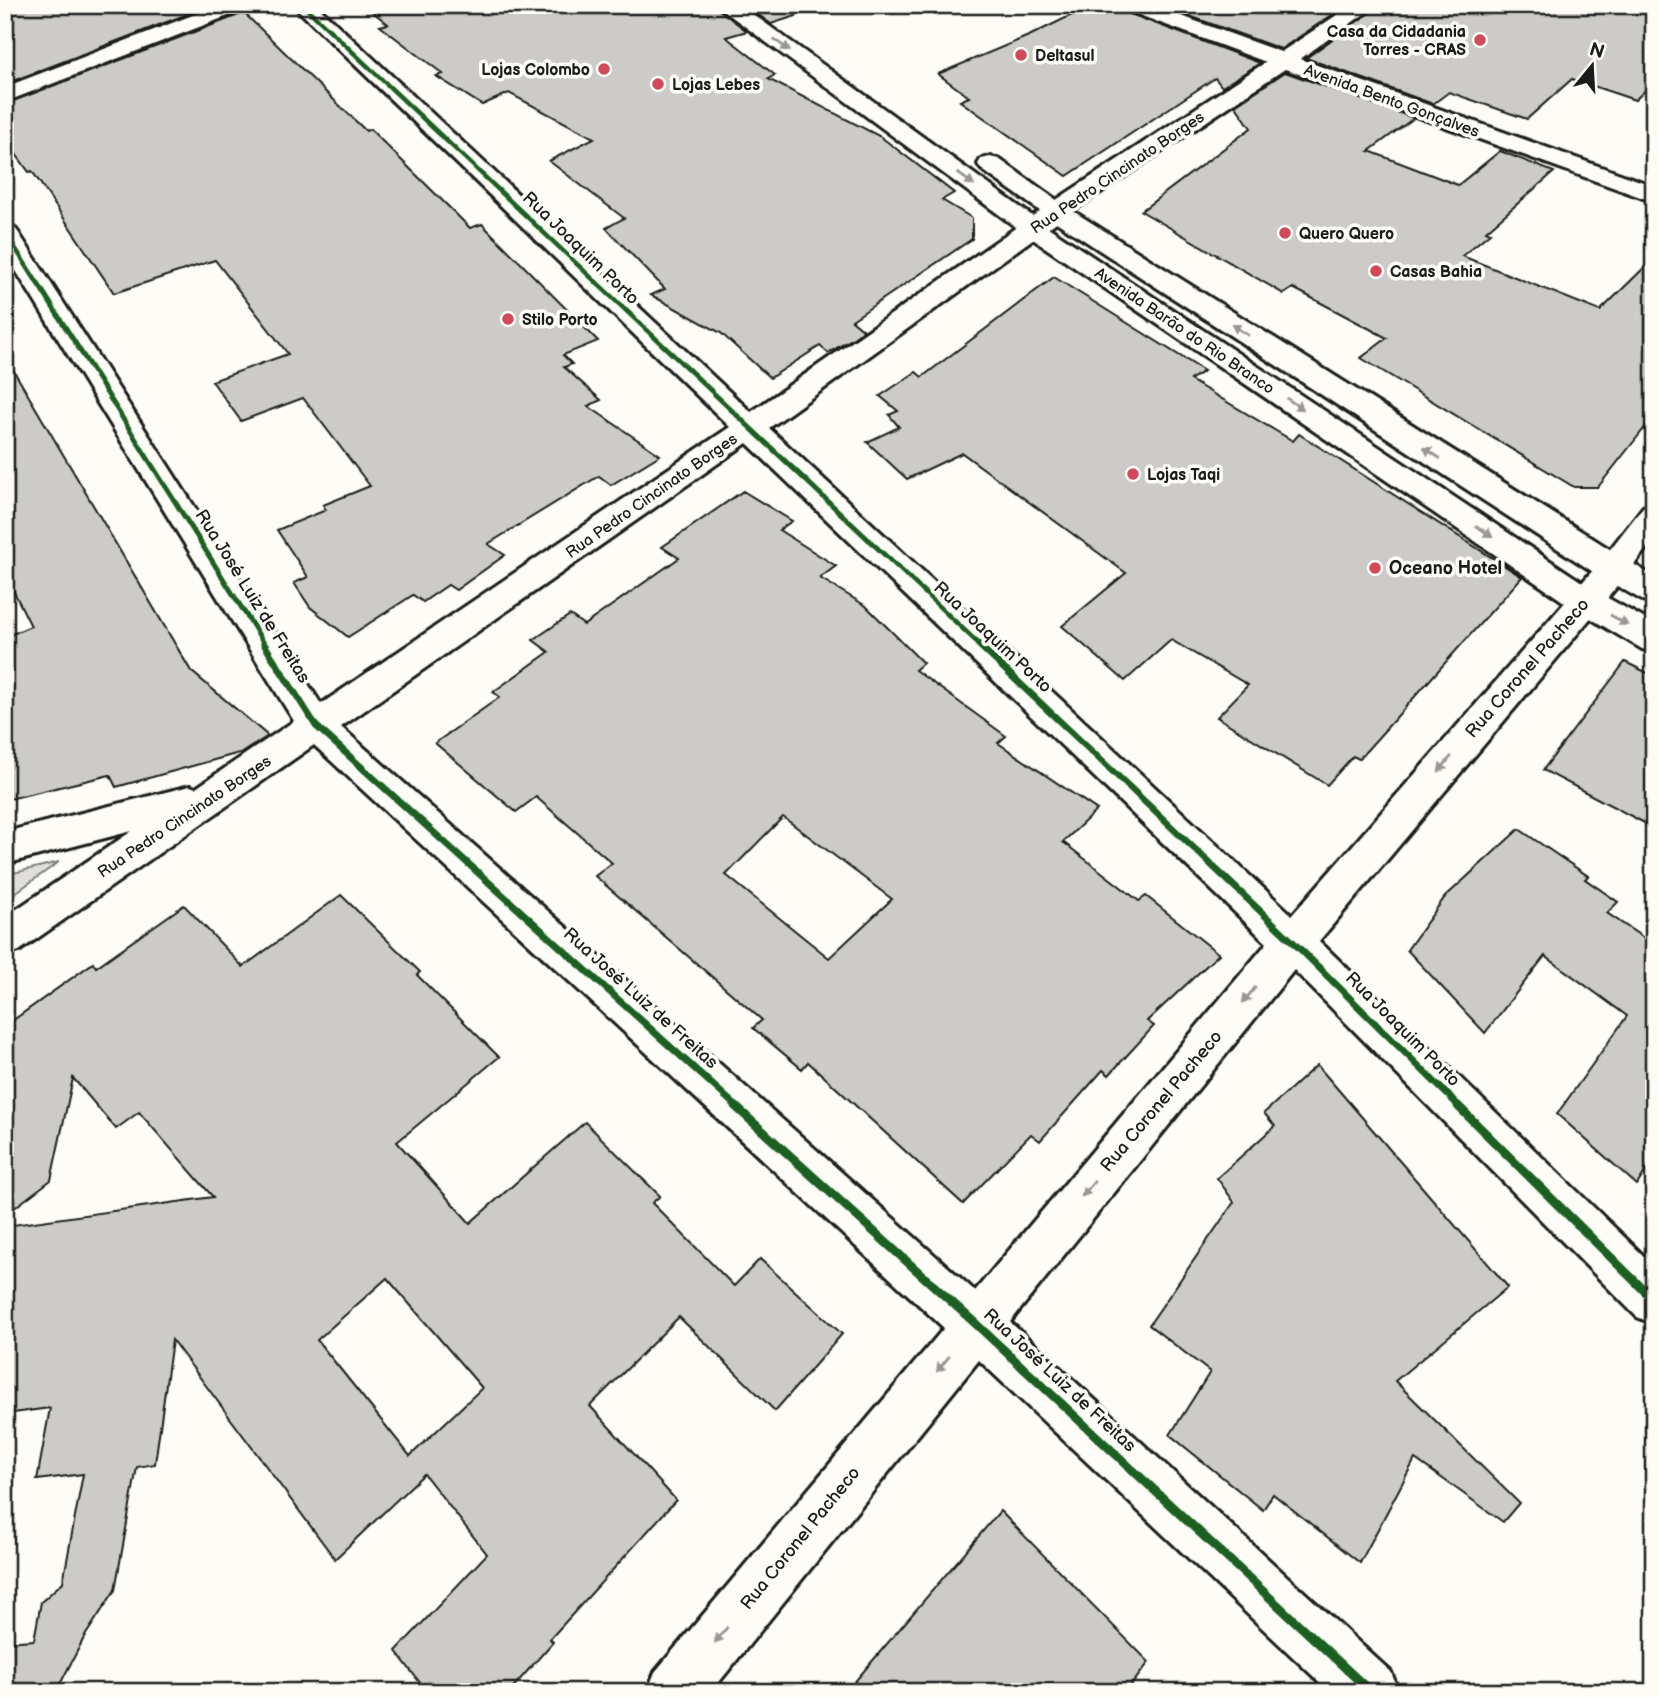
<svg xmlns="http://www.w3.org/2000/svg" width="1659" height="1697" font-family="'Balsamiq Sans',sans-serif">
<rect width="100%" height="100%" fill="#fdfcf7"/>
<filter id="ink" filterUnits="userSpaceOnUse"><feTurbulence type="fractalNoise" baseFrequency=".0143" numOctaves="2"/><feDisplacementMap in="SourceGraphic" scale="14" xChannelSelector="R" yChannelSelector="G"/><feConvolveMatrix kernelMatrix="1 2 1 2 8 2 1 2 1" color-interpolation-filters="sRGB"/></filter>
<g filter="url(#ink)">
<polygon fill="#e0dfdb" stroke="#7e7e7c" stroke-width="2" points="59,862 5,900 5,875"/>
<g fill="#cccbc8" stroke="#1c1c1c" stroke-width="2" fill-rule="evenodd">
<polygon points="5,5 211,5 5,84"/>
<polygon points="364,5 713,5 747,31 726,37 775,75 768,79 881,137 954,193 942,200 972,218 972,239 852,320 864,330 855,337 828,353 820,346 770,378 721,333 651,295 665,289 606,228 624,218 549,161 594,138 509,93 482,105 436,76 443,74 380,26 388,24"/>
<polygon points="745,5 795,5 796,16 771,24"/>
<polygon points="1092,5 1118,5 1122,11 1260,63 1222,87 1215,78 1067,176 960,101 969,97 938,74 1031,35"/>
<polygon points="1159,5 1347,5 1281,49"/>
<polygon points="1380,5 1654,5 1654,82 1635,100 1572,79 1527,119 1449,92 1433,104 1306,58"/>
<polygon points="244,13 366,131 370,129 470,228 482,224 598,341 563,355 572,364 564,367 601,400 588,406 660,455 611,485 599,476 488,544 505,555 456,590 448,585 423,602 413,595 348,637 310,607 294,583 308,577 277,530 326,510 323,505 370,486 303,398 241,421 212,381 288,354 215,260 114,293 32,171 29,172 5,139 5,104"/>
<polygon points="1285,72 1414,118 1369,151 1458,185 1500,151 1554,172 1486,231 1490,233 1462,256 1600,311 1654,258 1654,416 1598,487 1574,487 1361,358 1387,338 1293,288 1284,294 1141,211 1251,128 1235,105"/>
<polygon points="1054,277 1204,371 1190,380 1293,441 1299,434 1522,577 1359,759 1353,756 1327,785 1217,717 1248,685 1171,640 1125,681 1062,626 1126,573 962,453 907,479 867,442 899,427 889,415 898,411 880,396 916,372 922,377"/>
<polygon points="5,356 191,671 268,736 243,752 116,787 110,775 5,800 5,637 31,626 5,574"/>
<path d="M 743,491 L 792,521 L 779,530 L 836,566 L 820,578 L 866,606 L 923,663 L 915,670 L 1006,736 L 998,743 L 1097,810 L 1063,842 L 1139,901 L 1146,896 L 1219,954 L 1147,1021 L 1154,1026 L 1109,1075 L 1103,1070 L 1040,1141 L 1031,1134 L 963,1204 L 808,1062 L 802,1069 L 753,1028 L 762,1020 L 595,876 L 612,863 L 536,797 L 516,812 L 435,743 L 500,697 L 493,692 L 549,652 L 533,640 L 570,615 L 584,625 L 679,558 L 662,547 ZM 783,817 L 892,899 L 829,958 L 726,875 Z"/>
<polygon points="1625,662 1654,676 1654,828 1543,770"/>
<polygon points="1519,829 1588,876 1585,879 1618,902 1607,913 1654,945 1654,1157 1637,1185 1557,1114 1627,1016 1545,956 1485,1033 1407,950 1445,897"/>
<path d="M 341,895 L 420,972 L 417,975 L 499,1057 L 397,1142 L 470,1223 L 585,1122 L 660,1196 L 652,1203 L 734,1286 L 760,1259 L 842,1334 L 775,1411 L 679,1317 L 590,1406 L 676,1500 L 550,1639 L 553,1642 L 509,1692 L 427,1692 L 396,1651 L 487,1554 L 424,1474 L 335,1559 L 172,1340 L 155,1464 L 137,1467 L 115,1590 L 85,1636 L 56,1692 L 5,1692 L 5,1642 L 34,1640 L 41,1602 L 63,1582 L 83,1474 L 37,1480 L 50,1408 L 5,1414 L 5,1226 L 213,1197 L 139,1112 L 116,1129 L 73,1078 L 51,1180 L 5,1215 L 5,1026 L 93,963 L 96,967 L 184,905 L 243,967 ZM 387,1278 L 482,1388 L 410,1456 L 317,1340 Z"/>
<polygon points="1317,1065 1508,1287 1395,1381 1519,1503 1503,1522 1415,1459 1360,1563 1273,1494 1263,1510 1170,1435 1210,1372 1149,1325 1234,1202 1217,1178 1275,1126 1264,1113"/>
<polygon points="1000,1511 1149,1662 1126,1692 846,1692"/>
</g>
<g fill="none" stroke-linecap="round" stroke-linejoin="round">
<g stroke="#1c1c1c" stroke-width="6">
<g id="street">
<polygon points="219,5 249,5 246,9 5,102 5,87"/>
<path d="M 293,5 L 316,5 L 751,412 L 1047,206 L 1266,62 L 1123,9 L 1120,5 L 1151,5 L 1281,52 L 1352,5 L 1377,5 L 1300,59 L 1654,186 L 1654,202 L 1285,69 L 1065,216 L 769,428 L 1292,915 L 1601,561 L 1643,507 L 1654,504 L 1654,538 L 1625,577 L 1319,941 L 1654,1266 L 1654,1324 L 1637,1317 L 1294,970 L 1010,1322 L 1391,1672 L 1399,1692 L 1330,1692 L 979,1360 L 711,1692 L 647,1692 L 655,1672 L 944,1328 L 314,745 L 19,951 L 5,956 L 5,917 L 132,831 L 5,864 L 5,832 L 190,786 L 196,788 L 294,721 L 5,253 L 5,224 L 14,227 L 18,232 L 321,704 L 730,427 ZM 747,443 L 1267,943 L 975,1291 L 341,727 Z"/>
</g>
</g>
<g stroke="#1c1c1c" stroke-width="6">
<g id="secondary">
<polygon points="716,5 740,5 1042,223 1597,592 1654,624 1654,652 1642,649 1573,608 1024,233"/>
<polygon points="990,157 999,159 1065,206 1654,577 1654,604 1642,600 1601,577 1047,216 981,169 978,164 981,159"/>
</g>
</g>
<use href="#street" fill="#fdfcf7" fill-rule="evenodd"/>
<use href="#secondary" fill="#fdfcf7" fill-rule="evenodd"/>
<g stroke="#fdfcf7" stroke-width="7">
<g id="cycleway-far3">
<polyline points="303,5 598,284"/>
<polyline points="5,232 38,284"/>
</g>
</g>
<g stroke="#fdfcf7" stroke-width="9">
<g id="cycleway-far2">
<polyline points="37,282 265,645"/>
<polyline points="596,282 980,645"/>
</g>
</g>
<g stroke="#fdfcf7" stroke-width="11">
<g id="cycleway-far1">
<polyline points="264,644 316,726 737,1107"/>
<polyline points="978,644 1293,942 1460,1107"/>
</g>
</g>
<g stroke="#fdfcf7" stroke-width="13">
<g id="cycleway">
<polyline points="735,1106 976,1324 1371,1692"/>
<polyline points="1458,1106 1654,1300"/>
</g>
</g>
<use href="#cycleway-far3" stroke="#1b5e20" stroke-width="4.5"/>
<use href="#cycleway-far2" stroke="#1b5e20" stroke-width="5"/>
<use href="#cycleway-far1" stroke="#1b5e20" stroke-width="7"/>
<use href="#cycleway" stroke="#1b5e20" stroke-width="9"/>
</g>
<defs><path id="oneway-solid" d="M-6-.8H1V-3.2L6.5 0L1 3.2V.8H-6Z" transform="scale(1.75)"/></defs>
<g fill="#989794">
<use href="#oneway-solid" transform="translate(782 45) rotate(36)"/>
<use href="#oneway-solid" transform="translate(966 179) rotate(36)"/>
<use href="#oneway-solid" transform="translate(1240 330) rotate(-147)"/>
<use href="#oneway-solid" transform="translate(1295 404) rotate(34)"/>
<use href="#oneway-solid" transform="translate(1432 453) rotate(-147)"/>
<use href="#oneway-solid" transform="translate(1484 531) rotate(34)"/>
<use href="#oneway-solid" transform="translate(1619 620) rotate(30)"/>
<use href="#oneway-solid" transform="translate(1445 764) rotate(130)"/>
<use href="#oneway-solid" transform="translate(1249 995) rotate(130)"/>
<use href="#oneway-solid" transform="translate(1088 1189) rotate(130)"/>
<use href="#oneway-solid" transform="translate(943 1364) rotate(129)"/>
<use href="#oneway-solid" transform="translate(721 1635) rotate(129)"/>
</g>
</g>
<g fill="#d1495b" stroke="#fdfcf7" stroke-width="2.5">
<circle cx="1480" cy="40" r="7"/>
<circle cx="1021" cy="55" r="7"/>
<circle cx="604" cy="69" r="7"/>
<circle cx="658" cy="84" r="7"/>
<circle cx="1285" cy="233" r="7"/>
<circle cx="1376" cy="271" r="7"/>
<circle cx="508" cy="319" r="7"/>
<circle cx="1133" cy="474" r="7"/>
<circle cx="1375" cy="568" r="7"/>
</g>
<g text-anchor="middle" stroke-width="7" stroke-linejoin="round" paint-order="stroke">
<g font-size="16" font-weight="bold" fill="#1c1c1c" stroke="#fdfcf7" text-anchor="start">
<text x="1466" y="37" text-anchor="end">Casa da Cidadania<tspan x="1466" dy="18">Torres - CRAS</tspan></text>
<text x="1035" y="61">Deltasul</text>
<text x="590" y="75" text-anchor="end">Lojas Colombo</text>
<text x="672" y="90">Lojas Lebes</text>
<text x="1299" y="239">Quero Quero</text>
<text x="1390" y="277">Casas Bahia</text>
<text x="522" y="325">Stilo Porto</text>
<text x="1147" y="480">Lojas Taqi</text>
</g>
<g font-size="16" fill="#1c1c1c" stroke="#fdfcf7">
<text transform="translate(1392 100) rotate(20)" y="6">Avenida Bento Gonçalves</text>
<text transform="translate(1117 172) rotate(-34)" y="6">Rua Pedro Cincinato Borges</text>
<text transform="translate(1185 330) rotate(34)" y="6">Avenida Barão do Rio Branco</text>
<text transform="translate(651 495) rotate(-35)" y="6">Rua Pedro Cincinato Borges</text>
<text transform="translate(184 816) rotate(-34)" y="6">Rua Pedro Cincinato Borges</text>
</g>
<g font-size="18" fill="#1c1c1c" stroke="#fdfcf7">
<text transform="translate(581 248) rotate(44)" y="6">Rua Joaquim Porto</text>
<text transform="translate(253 596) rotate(58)" y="6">Rua José Luiz de Freitas</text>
<text transform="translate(993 637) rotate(43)" y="6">Rua Joaquim Porto</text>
<text transform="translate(1527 668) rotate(-49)" y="6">Rua Coronel Pacheco</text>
<text transform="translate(641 998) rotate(42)" y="6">Rua José Luiz de Freitas</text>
<text transform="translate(1403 1029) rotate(45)" y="6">Rua Joaquim Porto</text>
<text transform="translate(1161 1101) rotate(-50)" y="6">Rua Coronel Pacheco</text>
<text transform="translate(1060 1380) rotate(43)" y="6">Rua José Luiz de Freitas</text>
<text transform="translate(800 1538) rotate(-51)" y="6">Rua Coronel Pacheco</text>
</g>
<g font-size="18" font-weight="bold" fill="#1c1c1c" stroke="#fdfcf7" text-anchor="start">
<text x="1389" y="574">Oceano Hotel</text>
</g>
</g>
<rect width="1659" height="1697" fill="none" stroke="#fdfcf7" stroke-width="28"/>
<rect x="14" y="14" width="1631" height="1669" fill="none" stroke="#1c1c1c" stroke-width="2.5" filter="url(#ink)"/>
<g transform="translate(1592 66) rotate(18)" stroke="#fdfcf7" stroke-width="5" paint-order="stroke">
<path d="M0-5L12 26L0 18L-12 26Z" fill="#1c1c1c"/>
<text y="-10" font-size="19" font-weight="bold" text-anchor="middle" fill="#1c1c1c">N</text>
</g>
</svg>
